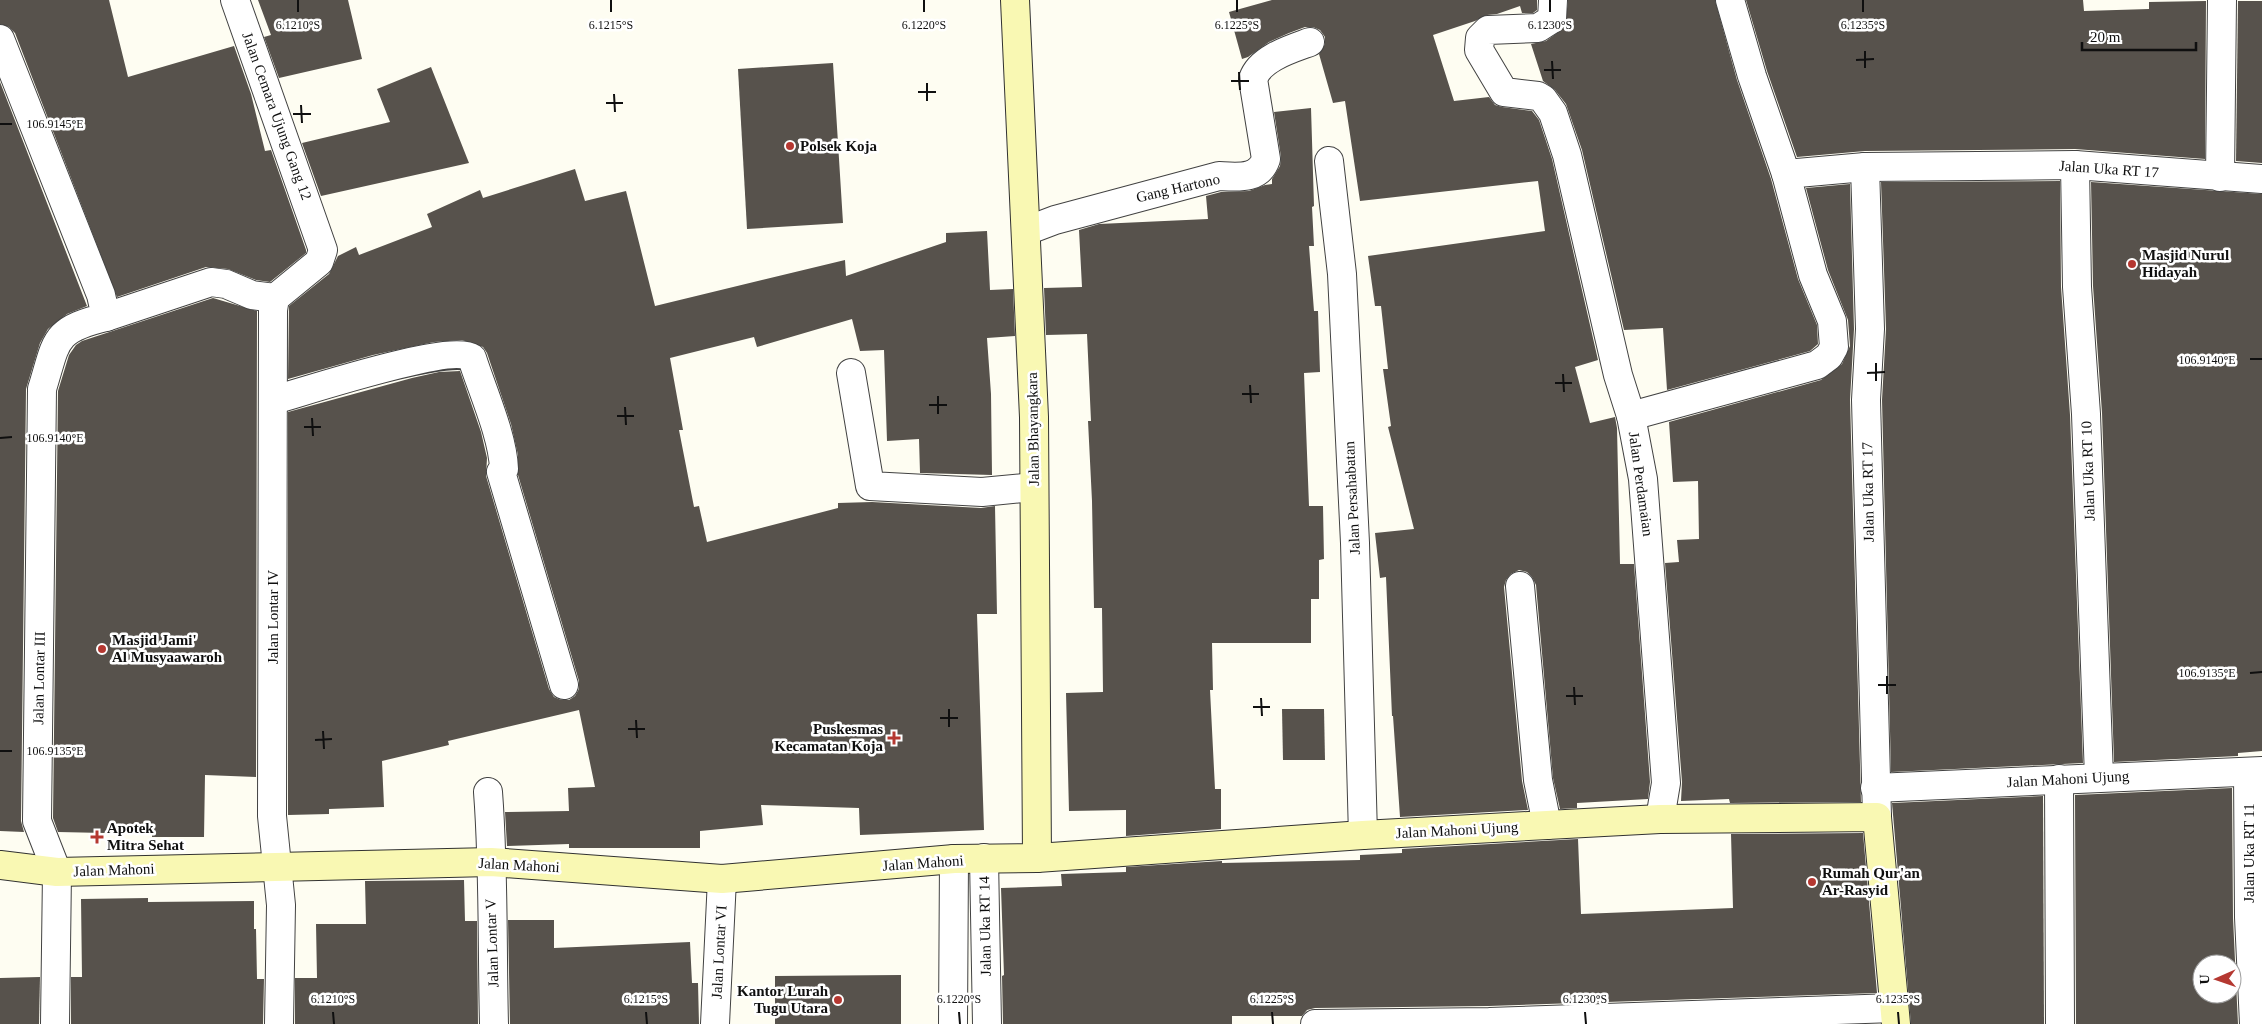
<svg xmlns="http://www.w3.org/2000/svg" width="2262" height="1024" font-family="'Times New Roman',serif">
<rect width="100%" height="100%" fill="#fefdf2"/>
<g fill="#57524c" fill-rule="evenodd">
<polygon points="0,0 109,0 128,77 234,46 251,94 265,151 271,150 306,250 306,253 270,282 256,280 228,269 206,267 117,297 15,33 9,27 0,24"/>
<polygon points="258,0 348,0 362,59 279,78 264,37 271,35"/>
<polygon points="1272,0 1537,0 1537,10 1533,13 1522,13 1520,6 1497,14 1487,15 1475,21 1433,35 1454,101 1489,97 1495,105 1502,107 1532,111 1539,120 1552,159 1598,360 1575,367 1590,423 1615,417 1617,428 1620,564 1634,564 1650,782 1648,799 1577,803 1577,808 1560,809 1553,778 1536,585 1532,577 1527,572 1519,570 1511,574 1506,580 1504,587 1522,781 1528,810 1400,817 1393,716 1392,716 1386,577 1380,578 1375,533 1414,529 1388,427 1391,426 1383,369 1388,369 1381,306 1375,306 1368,256 1545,231 1538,181 1360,201 1345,101 1333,103 1319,54 1325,44 1325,37 1320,30 1313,27 1305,27 1289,33 1269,42 1248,57 1242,59 1229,12"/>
<polygon points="1568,0 1715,0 1737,80 1771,179 1798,279 1817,325 1818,344 1810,351 1667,390 1663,328 1624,330 1582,150 1566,104 1555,90 1543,81 1531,44 1546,41 1565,27"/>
<polygon points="1746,0 2083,0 2084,11 2149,9 2149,2 2206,1 2205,159 2075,149 1865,151 1797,157 1767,71"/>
<polygon points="2238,1 2262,1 2262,163 2236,161"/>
<polygon points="833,63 843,223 747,229 738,69"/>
<polygon points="431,67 469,163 321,196 302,143 390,122 377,89"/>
<polygon points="0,82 87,306 67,314 48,329 40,343 26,389 21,821 24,832 0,831"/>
<polygon points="1311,108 1314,206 1312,207 1314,246 1309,246 1314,311 1318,311 1320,372 1304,373 1306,427 1309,506 1323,506 1324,559 1319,560 1319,599 1311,599 1311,643 1212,643 1213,690 1210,690 1215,789 1221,789 1221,829 1126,836 1126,810 1069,811 1066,693 1103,692 1102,608 1094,608 1092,501 1088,421 1091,421 1087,334 1046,335 1044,288 1082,287 1079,230 1099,224 1208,219 1206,196 1221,192 1249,191 1265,185 1272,184 1272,179 1280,166 1281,157 1274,112"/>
<polygon points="575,169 585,201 626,191 655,306 845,260 846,276 946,242 946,233 987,231 990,290 1013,289 1015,336 987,338 991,394 992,475 920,473 919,439 887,441 884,350 860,351 852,319 757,347 754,337 670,358 683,430 679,430 694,507 699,506 707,542 838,508 838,503 872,502 981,508 995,506 997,614 977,614 984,830 860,835 859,808 761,805 763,825 700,831 700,848 569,848 569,844 507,846 505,812 569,811 568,788 595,787 579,710 448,741 449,745 382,761 384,807 329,809 329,814 288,815 288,412 412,378 439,372 460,371 481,432 487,458 486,476 549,689 554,697 561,700 569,700 575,696 579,689 579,681 518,475 518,455 511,424 487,353 483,347 462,340 434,342 373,355 288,379 289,306 329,274 338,256 356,247 359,255 432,227 427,214 480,190 483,198"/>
<polygon points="2060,181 2061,287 2070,415 2083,763 1891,772 1882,400 1886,329 1881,182"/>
<polygon points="2091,182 2262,194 2262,751 2238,753 2238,756 2114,762 2102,413 2093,286"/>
<polygon points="1850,184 1854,329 1850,400 1861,802 1730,803 1729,799 1681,801 1682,782 1665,563 1679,562 1677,540 1699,539 1698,481 1673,482 1669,422 1821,380 1842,364 1850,346 1848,320 1828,270 1806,188"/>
<polygon points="213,298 257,311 256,777 205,775 204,837 152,837 152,834 58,832 53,818 58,391 69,355 76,345 82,341"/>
<polygon points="1282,709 1324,709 1325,760 1283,760"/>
<path d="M 2232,788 L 2233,918 L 2238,1024 L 2076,1024 L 2075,795 ZM 2202,964 L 2232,964 L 2232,994 L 2202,994 Z"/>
<polygon points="2043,796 2044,1024 1911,1024 1892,803"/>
<polygon points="1863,833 1877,993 1489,1006 1315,1008 1307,1010 1302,1016 1232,1016 1232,1024 1003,1024 1002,976 1004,975 1001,888 1062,886 1061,874 1126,872 1126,867 1222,861 1222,863 1360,860 1360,855 1402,853 1402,849 1578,839 1581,914 1733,908 1731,834"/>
<polygon points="464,880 465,921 477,921 478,1024 295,1024 295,978 317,978 316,924 366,924 365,881"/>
<polygon points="148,898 148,902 254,901 254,929 256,929 257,979 264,979 263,1024 71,1024 71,977 82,977 81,899"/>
<polygon points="508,920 554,920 554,948 690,942 692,983 698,983 699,1024 510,1024"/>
<polygon points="901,975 901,1024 775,1024 775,976"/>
<polygon points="40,977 39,1024 0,1024 0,978"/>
</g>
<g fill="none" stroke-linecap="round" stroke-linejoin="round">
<g stroke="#424242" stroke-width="30">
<g id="street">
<polyline points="235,0 323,250 319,262 275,298 273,310 272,816 281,905 279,1024"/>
<polyline points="1553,0 1552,19 1538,28 1488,30 1480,38 1479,50 1504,92 1538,96 1543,99 1553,113 1567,155 1618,375 1631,416 1643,479 1666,783 1660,819"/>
<path d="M 0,39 L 101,295 L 106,317 C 52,330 57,341 42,389 L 37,821 L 57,872 L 55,1024"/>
<polyline points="1329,161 1342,274 1355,543 1363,835"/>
<polyline points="2075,165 2077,287 2086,414 2099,777"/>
<polyline points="1865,167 1870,329 1866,400 1877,817"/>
<polyline points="1786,174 1865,167 2075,165 2262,179"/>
<polyline points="2220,177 2222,0"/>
<path d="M 1026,231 L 1055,220 L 1219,176 C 1238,177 1259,180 1266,159 L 1253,79 C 1260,58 1291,49 1310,42"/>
<polyline points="106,317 211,282 226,284 252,295 275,298"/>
<polyline points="851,373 870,486 982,492 1034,487"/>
<path d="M 274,400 C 306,391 451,343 472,358 C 482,390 503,436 504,469 L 501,472 L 564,685"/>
<polyline points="1631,416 1817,365 1829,356 1834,347 1832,321 1813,275 1786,174 1752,76 1730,0"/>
<polyline points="1520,586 1538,780 1547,825"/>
<polyline points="2248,772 2249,917 2254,1024"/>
<polyline points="2059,779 2060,1024"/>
<polyline points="1875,788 2262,771"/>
<path d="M 488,792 C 494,869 492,947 494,1024"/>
<polyline points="984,858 987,1024"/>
<polyline points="715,1024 722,879"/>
<polyline points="953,1024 954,859"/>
<polyline points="1315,1024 1489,1022 1894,1008"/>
</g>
</g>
<g stroke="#313131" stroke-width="30">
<g id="secondary">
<polyline points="1015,0 1034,417 1037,858"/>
<polyline points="0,865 57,872 491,862 722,879 954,859 1037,858 1363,835 1547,825 1660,819 1877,817 1896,1024"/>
</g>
</g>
<use href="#street" stroke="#fff" stroke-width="28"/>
<use href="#secondary" stroke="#f9f8b3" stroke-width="28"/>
</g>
<path fill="none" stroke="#0f0f0f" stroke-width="2" d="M 298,0 L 298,12M 611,0 L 611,12M 924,0 L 924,12M 1237,0 L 1237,12M 1550,0 L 1550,12M 1863,0 L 1863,12M 1865,51 L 1865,68M 1856,60 L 1874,59M 1552,61 L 1553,79M 1544,70 L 1561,70M 1239,72 L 1240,90M 1231,81 L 1249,81M 927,83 L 927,101M 918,92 L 936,92M 614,94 L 615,112M 606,103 L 623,103M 301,105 L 302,123M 293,114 L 311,114M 0,124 L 12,124M 2250,359 L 2262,359M 1876,363 L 1876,381M 1867,373 L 1885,372M 1563,374 L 1564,392M 1555,383 L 1572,383M 1250,385 L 1251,403M 1242,394 L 1259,394M 938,396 L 938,414M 929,405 L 947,405M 625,407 L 626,425M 617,416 L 634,416M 312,418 L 313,436M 304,427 L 321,427M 0,438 L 12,437M 2250,673 L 2262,672M 1887,676 L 1887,694M 1878,685 L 1896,685M 1574,687 L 1575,705M 1566,696 L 1583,696M 1261,698 L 1262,716M 1253,707 L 1270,707M 949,709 L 949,727M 940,718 L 958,718M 636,720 L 637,738M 628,729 L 645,729M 323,731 L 324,749M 315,740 L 332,739M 0,751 L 12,751M 333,1012 L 334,1024M 646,1012 L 647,1024M 959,1012 L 960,1024M 1272,1012 L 1273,1024M 1585,1012 L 1586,1024M 1898,1012 L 1899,1024"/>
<g fill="#b53831" stroke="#fff" stroke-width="2">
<circle cx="790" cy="146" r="5"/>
<circle cx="2132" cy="264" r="5"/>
<circle cx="102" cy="649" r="5"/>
<path d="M891.5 730.5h5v5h5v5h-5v5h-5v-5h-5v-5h5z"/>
<path d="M94.5 829.5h5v5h5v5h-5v5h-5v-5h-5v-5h5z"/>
<circle cx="1812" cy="882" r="5"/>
<circle cx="838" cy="1000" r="5"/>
</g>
<g text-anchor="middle" stroke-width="5" stroke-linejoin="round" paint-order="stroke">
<g font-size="15" fill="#0f0f0f" stroke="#fff">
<text transform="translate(277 116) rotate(70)" y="5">Jalan Cemara Ujung Gang 12</text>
<text transform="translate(2109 169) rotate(4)" y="5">Jalan Uka RT 17</text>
<text transform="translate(1178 188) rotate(-13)" y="5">Gang Hartono</text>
<text transform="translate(1033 429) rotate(-91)" y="5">Jalan Bhayangkara</text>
<text transform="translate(2088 471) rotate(-92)" y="5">Jalan Uka RT 10</text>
<text transform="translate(1641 484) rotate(82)" y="5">Jalan Perdamaian</text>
<text transform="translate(1868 492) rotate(-91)" y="5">Jalan Uka RT 17</text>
<text transform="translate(1352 498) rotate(-93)" y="5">Jalan Persahabatan</text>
<text transform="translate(273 617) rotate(-90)" y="5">Jalan Lontar IV</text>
<text transform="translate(39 678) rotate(-89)" y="5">Jalan Lontar III</text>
<text transform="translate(2068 779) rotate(-3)" y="5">Jalan Mahoni Ujung</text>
<text transform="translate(1457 830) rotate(-3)" y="5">Jalan Mahoni Ujung</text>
<text transform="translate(2249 853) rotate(-90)" y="5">Jalan Uka RT 11</text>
<text transform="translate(923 863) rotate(-4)" y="5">Jalan Mahoni</text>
<text transform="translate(519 865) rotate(3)" y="5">Jalan Mahoni</text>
<text transform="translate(114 870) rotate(-2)" y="5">Jalan Mahoni</text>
<text transform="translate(985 926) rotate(-91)" y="5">Jalan Uka RT 14</text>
<text transform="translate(492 943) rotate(-92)" y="5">Jalan Lontar V</text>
<text transform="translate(719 952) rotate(-87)" y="5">Jalan Lontar VI</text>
</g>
<g font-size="15" font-weight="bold" fill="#0f0f0f" stroke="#fff" text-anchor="start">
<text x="800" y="151">Polsek Koja</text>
<text x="2142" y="260">Masjid Nurul<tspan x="2142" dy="17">Hidayah</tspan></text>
<text x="112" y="645">Masjid Jami'<tspan x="112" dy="17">Al Musyaawaroh</tspan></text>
<text x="883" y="734" text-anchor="end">Puskesmas<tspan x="883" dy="17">Kecamatan Koja</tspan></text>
<text x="107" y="833">Apotek<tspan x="107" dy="17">Mitra Sehat</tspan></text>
<text x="1822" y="878">Rumah Qur'an<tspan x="1822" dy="17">Ar-Rasyid</tspan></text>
<text x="828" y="996" text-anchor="end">Kantor Lurah<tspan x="828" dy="17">Tugu Utara</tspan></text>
</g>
</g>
<g font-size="12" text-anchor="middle" fill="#0f0f0f" stroke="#fff" stroke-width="5" stroke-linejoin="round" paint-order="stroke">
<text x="298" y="29">6.1210°S</text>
<text x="611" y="29">6.1215°S</text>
<text x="924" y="29">6.1220°S</text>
<text x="1237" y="29">6.1225°S</text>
<text x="1550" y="29">6.1230°S</text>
<text x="1863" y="29">6.1235°S</text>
<text x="55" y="128">106.9145°E</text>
<text x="2207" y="364">106.9140°E</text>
<text x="55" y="442">106.9140°E</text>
<text x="2207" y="677">106.9135°E</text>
<text x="55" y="755">106.9135°E</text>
<text x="333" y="1003">6.1210°S</text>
<text x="646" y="1003">6.1215°S</text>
<text x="959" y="1003">6.1220°S</text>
<text x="1272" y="1003">6.1225°S</text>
<text x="1585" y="1003">6.1230°S</text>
<text x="1898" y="1003">6.1235°S</text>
</g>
<g transform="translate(2217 979) rotate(268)"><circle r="24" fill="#ffffff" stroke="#9f9f9f"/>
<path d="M0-4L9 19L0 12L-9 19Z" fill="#b53831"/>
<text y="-8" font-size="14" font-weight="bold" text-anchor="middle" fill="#0f0f0f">U</text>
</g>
<path d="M2082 42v8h114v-8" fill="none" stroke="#0f0f0f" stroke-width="2.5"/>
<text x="2090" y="42" font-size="15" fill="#0f0f0f" stroke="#ffffff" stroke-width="4" paint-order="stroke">20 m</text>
</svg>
